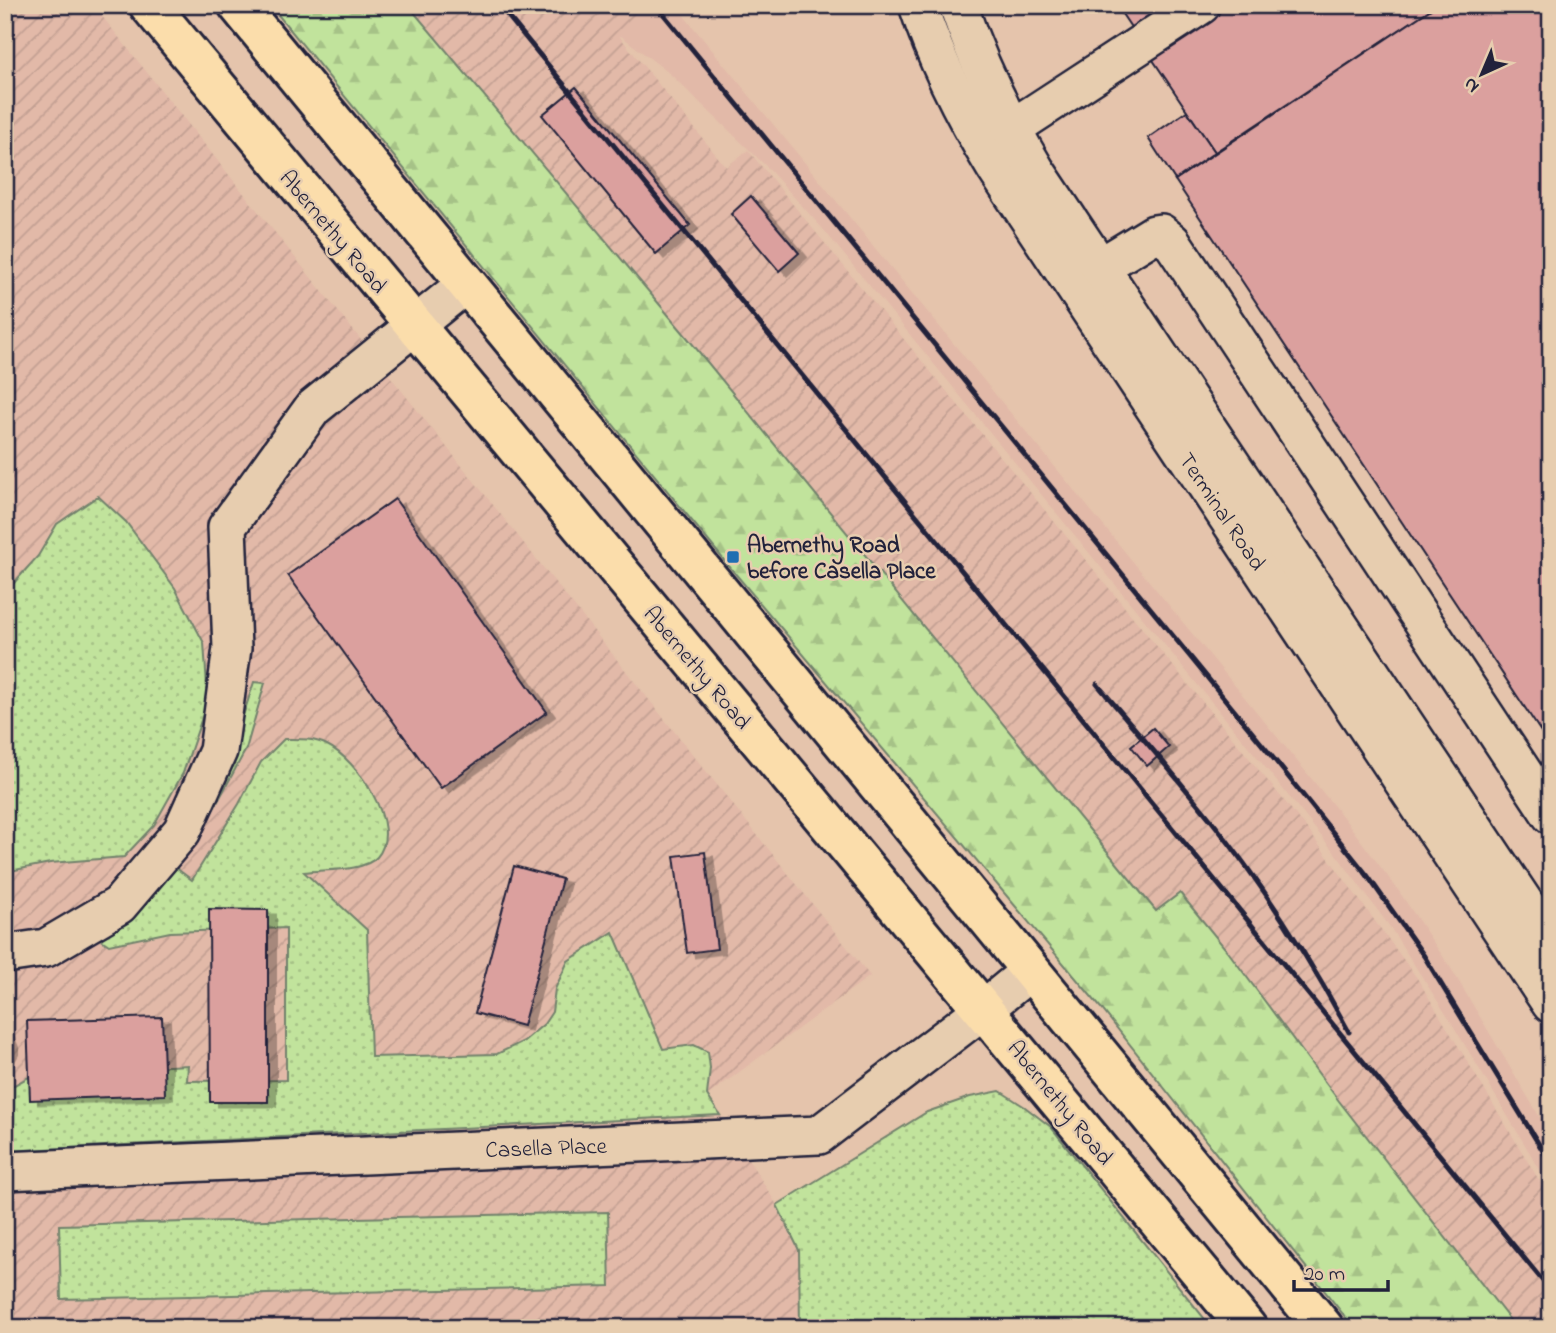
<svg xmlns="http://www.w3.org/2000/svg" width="1556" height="1333" font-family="'Indie Flower',sans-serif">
<defs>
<pattern id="industrial-furrows" width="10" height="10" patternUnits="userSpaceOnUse" patternTransform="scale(1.75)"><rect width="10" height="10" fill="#e2b9a8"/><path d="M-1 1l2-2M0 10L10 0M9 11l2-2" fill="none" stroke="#c29f92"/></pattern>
<pattern id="grass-dots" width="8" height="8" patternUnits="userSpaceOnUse" patternTransform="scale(1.75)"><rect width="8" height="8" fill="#c1e39c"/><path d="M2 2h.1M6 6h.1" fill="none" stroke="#a6c287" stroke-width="1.8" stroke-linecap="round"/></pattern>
<pattern id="forest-firs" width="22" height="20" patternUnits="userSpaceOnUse" patternTransform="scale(1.75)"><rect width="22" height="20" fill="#c1e39c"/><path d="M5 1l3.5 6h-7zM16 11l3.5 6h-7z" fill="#a6c287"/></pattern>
<filter id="shadow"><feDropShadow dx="8" dy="4.5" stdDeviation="0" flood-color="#0004"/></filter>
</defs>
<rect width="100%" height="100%" fill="#e5c4ac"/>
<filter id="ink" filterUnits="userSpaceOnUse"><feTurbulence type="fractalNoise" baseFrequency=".0143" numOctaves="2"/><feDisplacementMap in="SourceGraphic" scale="14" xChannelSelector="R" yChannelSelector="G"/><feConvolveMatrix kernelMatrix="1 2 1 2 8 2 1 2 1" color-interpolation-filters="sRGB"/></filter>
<g filter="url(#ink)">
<polygon fill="#e2b9a8" points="581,5 675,5 1343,817 1398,890 1452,970 1551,1136 1551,1188 1451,1022 1390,927 1339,858 1252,751 823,229 765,165 669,73"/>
<g fill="url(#industrial-furrows)">
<polygon points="5,5 93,5 870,976 708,1095 799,1240 800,1328 5,1328"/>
<polygon points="309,5 630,5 637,14 620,37 726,167 748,150 1305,826 1417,978 1551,1200 1551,1328 1517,1328 1053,903"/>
</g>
<g fill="url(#grass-dots)" stroke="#72826c" stroke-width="2">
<polygon points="98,496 126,522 175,588 204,643 208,700 183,773 154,825 124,857 50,863 5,872 5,593 38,556 57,524"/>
<path d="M 254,682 L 265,683 L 246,749 L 209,818 L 176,868 L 192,880 L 239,804 L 261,762 L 284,739 C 298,739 313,738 327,745 C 356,759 404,826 377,857 C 364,872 323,869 304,872 L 367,930 L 371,1057 L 497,1054 L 524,1041 L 544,1024 L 552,1012 L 555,989 L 568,961 L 613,932 L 663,1049 L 694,1045 L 708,1052 L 710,1068 L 707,1095 L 720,1115 L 5,1151 L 5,1090 L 36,1073 L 188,1065 L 187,1081 L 286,1080 L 286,928 L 170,932 L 109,945 L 94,935 L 229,759 Z"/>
<polygon points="1000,1091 1025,1107 1051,1127 1212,1328 800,1328 799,1250 777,1205 927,1112 970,1097"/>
<polygon points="608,1212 610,1286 61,1299 59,1225"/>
</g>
<polygon fill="url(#forest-firs)" stroke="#72826c" stroke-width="2" points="270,5 408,5 686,336 1156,911 1180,893 1229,953 1339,1101 1516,1328 1354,1328 1101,1008 728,565"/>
<g fill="#dba09e" stroke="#22223b" stroke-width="2" filter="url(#shadow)">
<polygon points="1116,5 1437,5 1215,152"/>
<polygon points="1437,5 1551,5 1551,747 1175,180"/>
<polygon points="576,87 690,225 656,254 542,115"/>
<polygon points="1187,111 1215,152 1175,180 1148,138"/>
<polygon points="751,196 799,253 779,271 731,214"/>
<polygon points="395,499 547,712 441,788 288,575"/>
<polygon points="1153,728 1169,747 1147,766 1131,746"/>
<polygon points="705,852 717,949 687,953 674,856"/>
<polygon points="514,866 562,879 523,1026 475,1013"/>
<polygon points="209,909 268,910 268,1102 210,1102"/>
<polygon points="162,1017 165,1095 30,1100 27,1021"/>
<polygon points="5,1031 10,1043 10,1050 5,1059"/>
</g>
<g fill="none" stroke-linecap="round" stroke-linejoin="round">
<g stroke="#22223b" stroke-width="42">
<g id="minor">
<path d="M 918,5 C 937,64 964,116 996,169 L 1551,1004"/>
<path d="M 958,5 C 978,64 1004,118 1036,171 L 1551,943"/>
<polyline points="1011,129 1201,5"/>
<polyline points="1100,267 1154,234 1161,233 1172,242 1551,815"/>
<polyline points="5,954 46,948 119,905 182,831 218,751 232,648 227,527 313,408 466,284"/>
<polyline points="5,1171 819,1135 984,1009 1030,971"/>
</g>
</g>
<g stroke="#22223b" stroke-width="44">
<g id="major">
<path d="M 149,5 C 512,448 882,886 1247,1328"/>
<polyline points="238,5 1324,1328"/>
</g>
</g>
<use href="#minor" stroke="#e7cdaf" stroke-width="37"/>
<use href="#major" stroke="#fbddab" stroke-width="38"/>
<g stroke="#22223b" stroke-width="5">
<polyline points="499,5 1551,1291"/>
<polyline points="656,5 1274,759 1367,875 1424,956 1551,1164"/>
<path d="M 1097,684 C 1135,729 1174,774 1211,820 C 1264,886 1309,958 1349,1032"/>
</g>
</g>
</g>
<rect fill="#1f6fb2" stroke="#e7cdaf" stroke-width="2.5" x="726" y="550" width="14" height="14" rx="3.5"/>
<g text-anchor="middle" stroke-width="5" stroke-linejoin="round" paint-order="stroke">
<g font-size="23" fill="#22223b" stroke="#e7cdaf">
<text transform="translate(334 231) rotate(50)" y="8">Abernethy Road</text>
<text transform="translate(1223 511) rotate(56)" y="8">Terminal Road</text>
<text transform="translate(698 667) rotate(50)" y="8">Abernethy Road</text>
<text transform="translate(1061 1102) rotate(51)" y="8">Abernethy Road</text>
<text transform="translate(546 1147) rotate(-2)" y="8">Casella Place</text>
</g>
<g font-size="23" font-weight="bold" fill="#22223b" stroke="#e7cdaf" text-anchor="start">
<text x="747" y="552">Abernethy Road<tspan x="747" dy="26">before Casella Place</tspan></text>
</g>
</g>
<rect width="1556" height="1333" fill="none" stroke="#e7cdaf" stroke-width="28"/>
<rect x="14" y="14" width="1528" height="1305" fill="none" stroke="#22223b" stroke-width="2.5" filter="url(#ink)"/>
<g transform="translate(1482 74) rotate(224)" stroke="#e7cdaf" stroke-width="5" paint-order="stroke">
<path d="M0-5L12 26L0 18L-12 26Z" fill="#22223b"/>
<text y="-10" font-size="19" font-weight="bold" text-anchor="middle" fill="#22223b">N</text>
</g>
<path d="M1294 1280v10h94v-10" fill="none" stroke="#22223b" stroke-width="3.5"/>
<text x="1304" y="1280" font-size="21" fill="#22223b" stroke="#e7cdaf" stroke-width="5" paint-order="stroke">20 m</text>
</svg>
